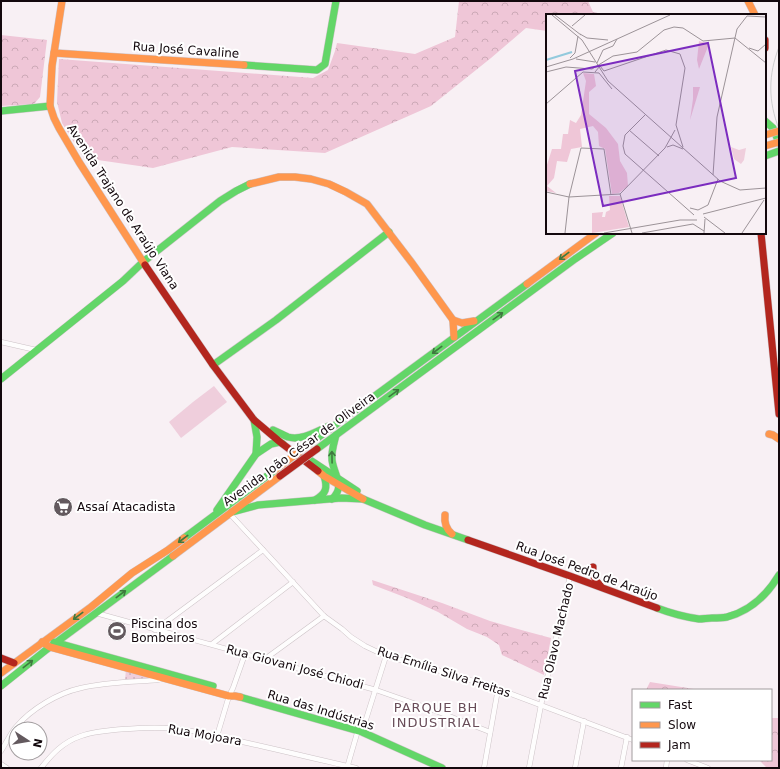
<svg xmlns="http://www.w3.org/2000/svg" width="780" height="769" font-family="'DejaVu Sans',sans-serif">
<defs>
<pattern id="green-dots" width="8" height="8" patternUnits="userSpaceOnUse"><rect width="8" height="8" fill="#efcedc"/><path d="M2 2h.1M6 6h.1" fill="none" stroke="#ccafbc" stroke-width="1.8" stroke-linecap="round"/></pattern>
<pattern id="forest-crowns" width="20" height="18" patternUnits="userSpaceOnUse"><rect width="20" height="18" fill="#efc6d7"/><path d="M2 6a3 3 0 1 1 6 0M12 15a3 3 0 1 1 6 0" fill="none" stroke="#cca9b7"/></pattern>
<pattern id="water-ripples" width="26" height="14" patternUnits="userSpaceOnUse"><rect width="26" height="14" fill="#93cadd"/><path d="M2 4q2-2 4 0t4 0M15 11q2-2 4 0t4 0" fill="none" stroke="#7eacbc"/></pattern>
</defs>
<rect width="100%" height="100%" fill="#f8f0f4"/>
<polygon fill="url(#green-dots)" points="126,668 156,677 125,681"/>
<g fill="url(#forest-crowns)">
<polygon points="459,1 588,1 593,12 607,15 547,15 547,31 526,28 491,58 431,106 325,153 232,147 153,168 84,158 62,123 57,102 59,59 313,78 328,70 335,51 337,43 415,54 455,37"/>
<polygon points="1,35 47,40 40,97 34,104 1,106"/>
<polygon points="372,580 442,603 490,621 525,631 551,638 544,675 502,655 499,645 487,637 467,629 438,612 407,598 373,585"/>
<polygon points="650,682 700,690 701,690 646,690"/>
<polygon points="771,718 779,718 778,768 767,768 759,760 771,760"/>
</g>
<polygon fill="#efcedc" points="214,386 227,402 181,438 169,422 193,402"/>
<polygon fill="url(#water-ripples)" points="110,625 125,629 123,637 108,633"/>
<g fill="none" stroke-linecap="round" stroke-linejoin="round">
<g stroke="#cdc3c7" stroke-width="5.5">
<g id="street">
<polyline points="1,342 36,350"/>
<polyline points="230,514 324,616 342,629 351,637 365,646 386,656 448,673 498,689 633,740"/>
<polyline points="96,613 376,690 436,711 490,732"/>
<polyline points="155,630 263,550"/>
<polyline points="212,644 293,582"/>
<polyline points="265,659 324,616"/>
<polyline points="362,732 386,656"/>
<polyline points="217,736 229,696 233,688 245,654"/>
<path d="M 1,751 C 6,743 10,734 16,727 C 31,709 58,693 81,688 C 106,682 133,682 158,680 L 161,679 L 162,676"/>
<polyline points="687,760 708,768"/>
<polyline points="1,764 7,768"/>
<path d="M 41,768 C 52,754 63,742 81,736 C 95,731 111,730 126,729 C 139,728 152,727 165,728 C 198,730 229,739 261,746 C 292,753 324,761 356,768"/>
<polyline points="347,768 358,730"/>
<polyline points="484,768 498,689"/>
<polyline points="529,768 541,705 570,576"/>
<polyline points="575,768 584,721"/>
<polyline points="621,768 627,737"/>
<polyline points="666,768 667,760"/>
</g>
</g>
<g stroke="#cdc3c7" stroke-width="8">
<g id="fast">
<polyline points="244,65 317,70 325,64 336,1"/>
<polyline points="1,111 50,106"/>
<polyline points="765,121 773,128 779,143"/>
<polyline points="765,156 779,151"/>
<polyline points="213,365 276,320 389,232"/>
<polyline points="1,379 123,281 143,262 220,201 236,191 250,184"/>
<path d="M 273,430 C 278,432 283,435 288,437 C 302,441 317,431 329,426"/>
<polyline points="312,442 527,284"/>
<polyline points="317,449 575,259 613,233"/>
<polyline points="256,454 271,444 280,442 283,444"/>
<polyline points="307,458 357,491"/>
<path d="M 332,499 C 346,486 334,476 332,460 C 331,452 334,443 336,435"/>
<path d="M 315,500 C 326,494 328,488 324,476"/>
<polyline points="217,510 256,454 257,437 254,420"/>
<polyline points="232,512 258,505 341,498 363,499 425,525 468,540"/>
<polyline points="184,538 275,470"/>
<path d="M 657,608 C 670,613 685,617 699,619 C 703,619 708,618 712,618 C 717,618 722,618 727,617 C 750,611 767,595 779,575"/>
<polyline points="54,642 213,686"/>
<polyline points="1,686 46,650 173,556"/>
<polyline points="240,697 362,732 442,768"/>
</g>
</g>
<g stroke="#cdc3c7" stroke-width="8">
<g id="slow">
<polyline points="62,1 52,66 50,106 54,118 59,128 79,162 145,265"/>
<polyline points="748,1 755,15"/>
<polyline points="54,53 244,65"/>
<polyline points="250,184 279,177 295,177 311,179 329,184 346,192 367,204 412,263 453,320 454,337"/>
<polyline points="527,284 596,233"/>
<polyline points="453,320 462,323 474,321"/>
<polyline points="769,434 773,435 779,439"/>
<polyline points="318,471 324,476 363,499"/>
<path d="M 445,515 C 444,523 446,529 452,534"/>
<polyline points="173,556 280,476"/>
<polyline points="42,642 50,647 229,696 235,696 240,697"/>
<polyline points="1,673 91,607 132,573 168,550 184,538"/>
</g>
</g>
<g stroke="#cdc3c7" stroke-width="8">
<g id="jam">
<polyline points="765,40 765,48"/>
<polyline points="761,233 779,414"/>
<polyline points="145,265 213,365 254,420 280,442 318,471"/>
<polyline points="468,540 570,576 657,608"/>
<path d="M 593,567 C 592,575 594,580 600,585"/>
<polyline points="1,658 14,663"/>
</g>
</g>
<use href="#street" stroke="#fefdfd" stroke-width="4.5"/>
<use href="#fast" stroke="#63d668" stroke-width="7"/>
<use href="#slow" stroke="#ff974d" stroke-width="7"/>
<use href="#jam" stroke="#b3261e" stroke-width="7"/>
<path stroke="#ceccce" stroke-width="1" d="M 779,47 C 768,75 768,101 779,129"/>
<g stroke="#cdc3c7" stroke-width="8" stroke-linecap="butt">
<g id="slow-bridge">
<polyline points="765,135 779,131"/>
<polyline points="765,146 779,142"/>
<polyline points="275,470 312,442"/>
</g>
</g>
<g stroke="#cdc3c7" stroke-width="8" stroke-linecap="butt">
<polyline id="jam-bridge" points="280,476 317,449"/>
</g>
<use href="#slow-bridge" stroke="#ff974d" stroke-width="7"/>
<use href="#jam-bridge" stroke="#b3261e" stroke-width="7"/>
</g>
<defs><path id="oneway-shaft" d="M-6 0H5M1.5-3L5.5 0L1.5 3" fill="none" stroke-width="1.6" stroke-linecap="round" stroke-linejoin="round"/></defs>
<g stroke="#3f793f">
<use href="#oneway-shaft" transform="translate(564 256) rotate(143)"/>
<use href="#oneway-shaft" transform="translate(498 316) rotate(-36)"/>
<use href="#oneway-shaft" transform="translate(437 350) rotate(143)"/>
<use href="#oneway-shaft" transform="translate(394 393) rotate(-36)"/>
<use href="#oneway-shaft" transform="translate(332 457) rotate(-91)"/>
<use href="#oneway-shaft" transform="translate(183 539) rotate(143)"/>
<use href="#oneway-shaft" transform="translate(121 594) rotate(-37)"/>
<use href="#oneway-shaft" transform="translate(78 616) rotate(143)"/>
<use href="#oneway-shaft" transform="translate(28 664) rotate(-38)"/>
</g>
<defs>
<g id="supermarket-disc" transform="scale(1)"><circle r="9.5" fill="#63595e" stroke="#fff"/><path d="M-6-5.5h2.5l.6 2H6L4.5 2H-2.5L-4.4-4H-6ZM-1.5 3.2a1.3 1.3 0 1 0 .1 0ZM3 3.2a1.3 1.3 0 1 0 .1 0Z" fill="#fff"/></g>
<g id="stadium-disc" transform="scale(1)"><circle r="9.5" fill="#63595e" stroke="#fff"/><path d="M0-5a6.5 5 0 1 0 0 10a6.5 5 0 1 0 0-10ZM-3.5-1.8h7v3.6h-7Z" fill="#fff"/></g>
</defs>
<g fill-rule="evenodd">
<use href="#supermarket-disc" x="63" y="507"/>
<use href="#stadium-disc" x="117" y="631"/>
</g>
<g text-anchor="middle" stroke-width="4" stroke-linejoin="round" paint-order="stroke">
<g font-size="12" fill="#13080d" stroke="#fff">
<text transform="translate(186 50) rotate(4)" y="4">Rua José Cavaline</text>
<text transform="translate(123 207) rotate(57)" y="4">Avenida Trajano de Araújo Viana</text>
<text transform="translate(299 449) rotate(-36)" y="4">Avenida João César de Oliveira</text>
<text transform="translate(587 571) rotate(20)" y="4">Rua José Pedro de Araújo</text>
<text transform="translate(556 641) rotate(-77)" y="4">Rua Olavo Machado</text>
<text transform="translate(295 667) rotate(15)" y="4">Rua Giovani José Chiodi</text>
<text transform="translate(444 672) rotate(18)" y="4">Rua Emília Silva Freitas</text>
<text transform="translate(321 710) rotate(17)" y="4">Rua das Indústrias</text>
<text transform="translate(205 735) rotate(10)" y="4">Rua Mojoara</text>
</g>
<g font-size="12" fill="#13080d" stroke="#fff" text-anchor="start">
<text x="77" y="511">Assaí Atacadista</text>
<text x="131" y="628">Piscina dos<tspan x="131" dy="14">Bombeiros</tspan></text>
</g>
<g font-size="13" letter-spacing="1" fill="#694d59" stroke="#fff">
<text x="436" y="712">PARQUE BH<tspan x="436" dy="15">INDUSTRIAL</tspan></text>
</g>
</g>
<g transform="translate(546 14)">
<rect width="220" height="220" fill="#f8f0f4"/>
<path d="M 185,133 L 193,136 L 200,134 L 198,146 L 195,150 L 188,145 Z" fill="#efcedc"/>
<path d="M 153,27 L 163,30 L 153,55 L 151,46 ZM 37,59 L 48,60 L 50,72 L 43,78 L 43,100 L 60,114 L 72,130 L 74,147 L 81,159 L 82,172 L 73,179 L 66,180 L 59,135 L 53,132 L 52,118 L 47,112 L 34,115 L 36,133 L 25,135 L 21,148 L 11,147 L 8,164 L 1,172 L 10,179 L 0,177 L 0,154 L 6,135 L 15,135 L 17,120 L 22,120 L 24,106 L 30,109 L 35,101 L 40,67 ZM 147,73 L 154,73 L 144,106 L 147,85 ZM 63,182 L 74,182 L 83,213 L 46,219 L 46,199 L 57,198 L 56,203 L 59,203 L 60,198 L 64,196 Z" fill="#efc6d7"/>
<path fill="none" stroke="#93cadd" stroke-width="2" d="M 0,46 L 26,38"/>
<path fill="none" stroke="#9c9398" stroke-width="1" d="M 6,1 L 36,26 L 62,67 L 174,167 L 194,176 L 220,174M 9,1 L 35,21M 26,12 L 39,1M 34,20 L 41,24 L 62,26M 203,34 L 212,37 L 220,30M 24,44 L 29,39 L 32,22M 30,45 L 49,48M 51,49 L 57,36 L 67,32 L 71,25M 0,53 L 27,45 L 124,1M 58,57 L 120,36 L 134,40 L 139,54 L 130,111 L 137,133M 0,58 L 20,53 L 46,55 L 67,42 L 91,38 L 118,16 L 128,13 L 137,14 L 157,27 L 189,24 L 220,49M 49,58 L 54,52 L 58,57M 0,90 L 37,58 L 53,59 L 66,75M 99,101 L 79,121 L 77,132 L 79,140 L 148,201M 83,116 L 113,142M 121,133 L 127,131 L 137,135M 167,161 L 171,103 L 191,15 L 201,2 L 220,3M 0,178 L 23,183 L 74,180 L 119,134 L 129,116M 74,180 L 86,219M 144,194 L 152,196 L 162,191 L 172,165M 157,200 L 220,184M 158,203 L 179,219M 19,219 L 23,183 L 35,134 L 58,135 L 65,181M 58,219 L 134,206 L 151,206M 96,219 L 147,210 L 158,217M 158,219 L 159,205M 196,219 L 218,186"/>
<path fill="#7b2cbf" fill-opacity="0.15" stroke="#7b2cbf" stroke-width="2" d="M 162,29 L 190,164 L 57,192 L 29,57 Z"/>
<rect width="220" height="220" fill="none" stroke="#13080d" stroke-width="2"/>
</g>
<rect width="780" height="769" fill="none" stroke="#13080d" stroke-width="4"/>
<rect x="632" y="689" width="140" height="72" fill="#ffffff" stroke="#a19c9e"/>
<rect x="640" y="702" width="20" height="6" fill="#63d668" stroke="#a19c9e"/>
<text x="668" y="709" font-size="12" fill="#13080d">Fast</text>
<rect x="640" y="722" width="20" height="6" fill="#ff974d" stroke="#a19c9e"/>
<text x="668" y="729" font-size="12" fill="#13080d">Slow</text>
<rect x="640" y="742" width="20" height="6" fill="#b3261e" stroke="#a19c9e"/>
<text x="668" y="749" font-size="12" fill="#13080d">Jam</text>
<g transform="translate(28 741) rotate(102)"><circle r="19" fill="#ffffff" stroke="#a19c9e"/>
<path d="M0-3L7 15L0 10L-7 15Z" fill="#63595e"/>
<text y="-6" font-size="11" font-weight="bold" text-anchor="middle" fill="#13080d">N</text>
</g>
</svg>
